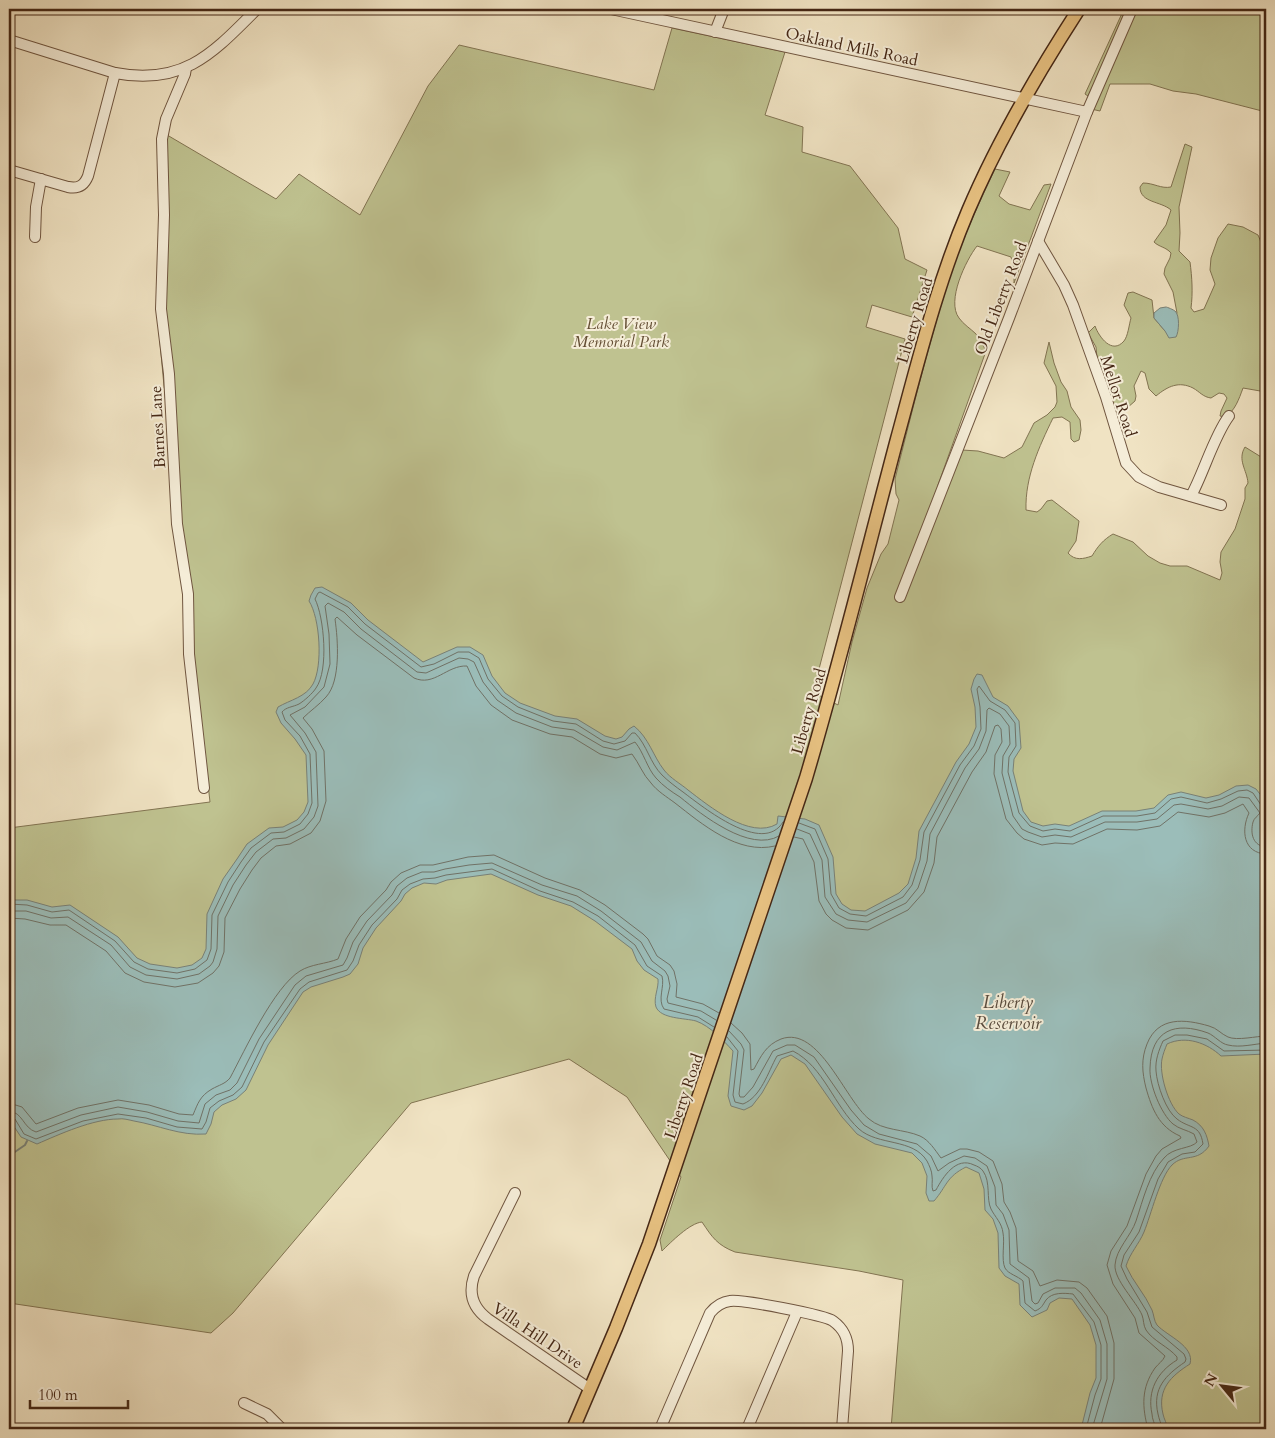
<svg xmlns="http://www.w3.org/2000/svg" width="1275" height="1438" font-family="Cardo,serif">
<rect width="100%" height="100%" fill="#f0e3c3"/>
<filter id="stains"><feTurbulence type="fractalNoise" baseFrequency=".004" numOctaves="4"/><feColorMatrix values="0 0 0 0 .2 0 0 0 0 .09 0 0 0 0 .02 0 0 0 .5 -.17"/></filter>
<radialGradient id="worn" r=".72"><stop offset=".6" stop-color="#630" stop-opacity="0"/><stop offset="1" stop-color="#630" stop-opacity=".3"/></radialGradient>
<g fill="#bfc290" stroke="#827452">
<polygon points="1124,9 1266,9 1266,112 1196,94 1173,91 1150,84 1110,84 1100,111 1091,109 1102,67 1088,96 1085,94"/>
<path d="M 672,28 L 785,52 L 765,115 L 803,127 L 802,152 L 850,166 L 898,228 L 905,259 L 927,270 L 912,317 L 872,305 L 866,327 L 905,339 L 813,692 L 838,705 L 852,642 L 867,588 L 881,554 L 888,544 L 899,500 L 896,494 L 895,479 C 913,408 930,337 953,267 C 965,233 980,201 995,169 L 1010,172 L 999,196 L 1009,204 L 1030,210 L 1044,185 L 1051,184 L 1014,283 L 1014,268 L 1011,257 L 977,246 C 966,260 946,301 959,318 C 963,324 971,329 976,334 C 980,339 983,345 986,351 L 938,485 L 947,489 L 962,450 L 978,451 L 1004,458 L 1022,447 L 1034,423 L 1047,415 L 1055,407 L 1057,402 L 1056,386 L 1044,363 L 1049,342 L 1054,363 L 1061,382 L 1067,391 L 1071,407 L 1080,420 L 1081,430 L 1079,440 L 1074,442 L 1071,439 L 1070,422 L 1062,417 L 1053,418 C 1039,447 1025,477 1026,510 L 1037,512 L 1041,509 L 1047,501 L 1052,500 L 1079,521 L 1076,541 L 1068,553 C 1075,561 1083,559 1092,556 C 1098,546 1103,540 1113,534 L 1133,542 L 1148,556 L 1160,563 L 1170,566 L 1187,566 L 1220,580 L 1222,573 L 1220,562 L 1221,552 L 1235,529 L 1245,499 L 1245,488 L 1248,483 C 1247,470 1237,460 1245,447 L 1266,460 L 1266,1429 L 891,1429 L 903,1280 L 859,1271 L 735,1252 C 717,1245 712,1237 702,1222 C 690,1223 671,1242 662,1251 L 660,1240 L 681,1177 L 627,1097 L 569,1059 L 411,1103 L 233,1313 L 211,1333 L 9,1303 L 9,828 L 210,802 L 164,386 L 158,321 L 162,132 L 276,199 L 299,174 L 360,215 L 428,86 L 459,45 L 654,90 Z"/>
<path d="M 1185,144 L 1192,147 L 1179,207 L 1180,233 L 1179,251 L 1190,262 C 1192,277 1193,293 1191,308 L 1194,312 L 1204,309 L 1215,284 L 1210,270 L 1211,258 L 1218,238 L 1228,224 L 1243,227 L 1258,235 L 1266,254 L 1266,392 L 1243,388 C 1239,399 1235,411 1225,417 L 1220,416 L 1221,411 L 1227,398 L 1224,394 L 1219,393 L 1211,398 C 1203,397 1200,392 1193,388 C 1179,381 1168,386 1156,396 L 1149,389 L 1145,373 L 1141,371 L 1134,386 L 1136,396 L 1135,401 L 1127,408 L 1114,415 L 1097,358 L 1096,347 L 1088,333 L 1095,326 C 1099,337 1112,355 1124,341 C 1128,336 1129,325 1131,318 L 1124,305 L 1128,293 L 1133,292 L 1152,300 L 1154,318 L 1165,331 L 1177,313 L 1173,292 L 1164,274 L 1165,268 L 1170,258 L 1171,253 C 1166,247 1159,247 1154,242 L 1166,225 L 1171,210 C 1161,201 1140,203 1140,187 L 1143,183 C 1154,183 1161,189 1171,187 Z"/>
</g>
<g fill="#9bbdb9" stroke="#798177">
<path d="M 1166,307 C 1167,307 1174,310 1175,311 C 1180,315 1179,332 1176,337 L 1169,338 L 1165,331 L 1154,318 L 1154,313 L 1160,308 Z"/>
<path d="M 322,587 L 351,603 L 368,620 L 423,662 L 457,647 L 470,647 L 483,655 L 492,676 L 505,693 L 520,703 L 555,716 L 577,719 L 605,736 L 616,739 L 622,737 L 629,729 L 634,726 C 649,738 653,756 664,770 C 670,778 681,784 688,790 C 709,806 750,840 777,824 L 778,816 L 805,819 L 819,825 L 833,857 L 836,894 L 842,904 L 851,910 L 865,911 L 899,893 L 908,884 L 916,858 L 919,831 L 956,762 L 969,744 L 976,727 L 975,707 L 971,689 L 974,679 L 977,674 L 982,675 L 993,697 L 1008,706 L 1019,721 L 1021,748 L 1014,759 L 1013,771 L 1023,811 L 1031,822 L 1043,826 L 1055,824 L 1069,826 L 1102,811 L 1136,811 L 1154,808 L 1168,795 L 1181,792 L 1206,798 L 1219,795 L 1236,786 L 1248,785 L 1256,789 L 1264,799 L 1263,833 L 1266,841 L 1266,1054 L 1221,1056 C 1207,1043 1186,1035 1167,1044 C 1165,1049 1163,1054 1162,1059 C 1159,1073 1168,1104 1179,1114 C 1183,1117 1188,1118 1193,1120 C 1204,1126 1207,1135 1209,1146 C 1197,1163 1184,1153 1172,1165 C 1160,1177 1151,1215 1144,1232 C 1139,1244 1130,1253 1126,1266 C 1133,1282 1145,1294 1152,1310 C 1154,1315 1154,1321 1157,1325 C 1167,1336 1195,1346 1190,1364 C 1171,1376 1157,1389 1163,1414 C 1164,1419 1167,1424 1168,1429 L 1081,1429 L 1090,1393 L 1096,1378 L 1096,1345 L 1090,1325 L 1072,1299 L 1059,1298 L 1050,1303 L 1047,1310 L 1032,1317 L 1020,1305 L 1019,1284 L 1005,1276 L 999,1268 L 998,1233 L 993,1219 L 985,1210 L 984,1189 L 979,1173 L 966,1167 C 946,1177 947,1186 934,1201 L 929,1201 L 926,1193 L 927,1176 L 922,1163 L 912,1153 L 875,1144 L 857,1134 L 842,1117 L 805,1064 L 791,1055 L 781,1059 L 762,1093 L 752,1106 L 744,1110 L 731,1106 L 728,1096 L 733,1051 C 723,1040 710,1026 696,1021 C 685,1018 661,1019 656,1007 C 653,998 659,988 658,979 L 644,970 L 637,961 L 632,949 L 595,921 L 571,906 L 538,895 L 491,874 L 447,880 L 436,884 L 424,883 L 412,888 L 405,894 L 401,901 L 376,928 L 363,948 L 358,964 L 350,974 L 343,977 L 311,987 L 303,992 L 268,1045 L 246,1090 L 236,1099 L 222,1105 L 214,1112 L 211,1124 L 206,1134 C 180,1136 158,1125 134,1121 C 129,1120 123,1118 118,1119 C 93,1119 60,1134 37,1144 L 21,1137 L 9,1119 L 9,900 L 27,900 L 52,907 L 70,905 L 118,937 L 137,958 L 150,964 L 177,968 L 192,965 L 202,958 L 206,949 L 207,914 L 223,879 L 237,859 L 247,844 L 269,828 L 283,827 L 297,820 L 304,812 L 308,802 L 306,755 L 295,739 L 281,723 L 276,712 L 278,707 C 290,700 306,697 313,684 C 323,666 320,618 309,601 L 311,595 L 315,588 Z"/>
</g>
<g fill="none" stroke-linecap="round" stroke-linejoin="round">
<g stroke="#707267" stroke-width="1">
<polyline points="799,823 815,829 828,859 831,894 839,908 850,914 866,916 903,897 912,885 920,860 924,832 960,765 974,746 981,729 980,707 977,689 979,686 990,701 1005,710 1015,723 1016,746 1009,757 1008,772 1019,813 1030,826 1043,831 1055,829 1070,831 1103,816 1137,816 1155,813 1171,799 1181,797 1207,803 1221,799 1238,791 1247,790 1253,793 1261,805 1266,806"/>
<path d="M 797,829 L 810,834 L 822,860 L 825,897 L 836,914 L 848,920 L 867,922 L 906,903 L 918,888 L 927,861 L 930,834 L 965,768 L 979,749 L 986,731 L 987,710 L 989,708 L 1000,714 L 1009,726 L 1010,744 L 1003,756 L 1002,773 L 1013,816 L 1022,829 L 1028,832 L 1042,837 L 1055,835 L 1071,837 L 1105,822 L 1137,822 L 1157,819 L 1174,805 L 1181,804 L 1208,809 L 1222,806 L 1239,797 L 1249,798 L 1260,813 C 1258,816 1254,818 1253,822 C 1250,834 1253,846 1266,847"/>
<path d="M 794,837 L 803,839 L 814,862 L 819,901 L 826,914 L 832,920 L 846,928 L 868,930 L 908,910 L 924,892 L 934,863 L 937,837 L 972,772 L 986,752 L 995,726 L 998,725 L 1001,729 L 1002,742 L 995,755 L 994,774 L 1006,819 L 1017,833 L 1024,839 L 1042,845 L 1055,843 L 1073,844 L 1107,829 L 1137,830 L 1160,826 L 1178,812 L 1209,817 L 1225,813 L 1243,804 L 1249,813 C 1241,830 1243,853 1266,854"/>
<path d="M 9,904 L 27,905 L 52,912 L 69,910 L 115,941 L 134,962 L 148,969 L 177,973 L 195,969 L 207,960 L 211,949 L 212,915 L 228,882 L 241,862 L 251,848 L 271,833 L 284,832 L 300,824 L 308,814 L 312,803 L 310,754 L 300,736 L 285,720 L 282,712 C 286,707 293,707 299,704 C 304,701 313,693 316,688 C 329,670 324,617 315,599 L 318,593 L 320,592 L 348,607 L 365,624 L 421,667 L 434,664 L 458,652 L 469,652 L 479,658 L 488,679 L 502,696 L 518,707 L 553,721 L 576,724 L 603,741 L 614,744 L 625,741 L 632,733 L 635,733 C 647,745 650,763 662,775 C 668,781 676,787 683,792 C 703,807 763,856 783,822"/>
<path d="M 9,911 L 26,911 L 51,918 L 68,917 L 111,945 L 130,967 L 146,975 L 177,979 L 199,974 L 210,966 L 213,962 L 217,949 L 218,916 L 233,885 L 246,865 L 256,852 L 273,839 L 286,838 L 304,829 L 314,817 L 318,806 L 316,752 L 305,733 L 290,715 L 305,707 L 324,687 L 330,664 L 329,634 L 325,606 L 328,603 L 344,612 L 361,629 L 417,672 L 426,673 L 459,658 L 468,659 L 474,662 L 483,682 L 497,700 L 516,713 L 552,727 L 574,730 L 603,747 L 617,750 L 635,742 C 644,753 647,768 656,778 C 663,786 672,792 680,797 C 702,815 750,853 779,836"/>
<path d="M 9,918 L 25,919 L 50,925 L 66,925 L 106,951 L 125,973 L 144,982 L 175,987 L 198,983 L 213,973 L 219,966 L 224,952 L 225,918 L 240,889 L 252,870 L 261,858 L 276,846 L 290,844 L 311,833 L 320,821 L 326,801 L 324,751 L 312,729 L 303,718 C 310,711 319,705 326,697 C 341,681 338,640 335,619 L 337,617 L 357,635 L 414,678 C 434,687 447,665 467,666 L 476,686 L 491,705 L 512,720 L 550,734 L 572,737 L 600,754 L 616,758 L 632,754 C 639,763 643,775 651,783 C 657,791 667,797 675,803 C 702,824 738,855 775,846"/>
<path d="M 731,1023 L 742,1033 L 750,1044 L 751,1070 L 754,1069 C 761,1056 766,1045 781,1039 C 819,1025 845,1100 869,1119 C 883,1131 904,1129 920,1136 C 929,1140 935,1150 941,1158 L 960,1149 L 967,1149 L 979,1152 L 993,1161 L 1002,1184 L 1004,1202 L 1010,1212 L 1016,1228 L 1018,1261 L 1033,1271 L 1040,1286 L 1057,1280 L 1079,1282 L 1087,1288 L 1107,1316 L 1114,1343 L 1114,1379 L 1100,1429"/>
<polyline points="729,1031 741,1044 744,1050 739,1094 740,1097 744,1097 753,1087 773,1051 787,1045 795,1045 814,1057 851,1110 864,1125 879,1134 917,1144 931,1156 938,1171 949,1163 964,1156 975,1158 987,1166 995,1187 996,1205 1003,1214 1009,1230 1010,1264 1029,1278 1032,1301 1035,1304 1038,1303 1043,1294 1055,1288 1075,1288 1081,1293 1100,1320 1107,1344 1107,1379 1092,1429"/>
<path d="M 727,1037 L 738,1051 L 733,1095 L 735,1102 L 743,1104 C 761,1097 768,1072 777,1056 L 793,1051 C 824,1067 834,1106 859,1129 C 878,1146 913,1138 927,1161 C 929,1165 932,1171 932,1176 C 933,1181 931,1186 933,1191 L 936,1190 C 943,1177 956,1156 974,1165 C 977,1166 981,1168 983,1171 C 991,1182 986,1199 991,1209 C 995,1217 1002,1223 1003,1233 C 1005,1242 1001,1260 1005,1268 C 1008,1274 1018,1276 1023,1281 L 1025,1303 L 1035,1311 C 1042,1308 1042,1306 1046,1300 C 1052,1292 1064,1293 1073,1294 L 1094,1322 L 1101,1345 L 1101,1379 L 1095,1395 L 1086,1429"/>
<path d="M 9,1103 L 22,1107 L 36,1124 L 78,1108 L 118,1100 L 149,1105 L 179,1114 L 193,1115 C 198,1103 200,1096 212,1089 C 219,1085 225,1084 230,1078 C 245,1050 274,987 300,971 C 311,964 326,964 338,959 L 346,939 L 360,917 L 386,890 L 391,882 L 401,873 L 420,865 L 433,865 L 468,857 L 494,855 L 545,878 L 580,890 L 605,905 L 643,934 L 648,939 L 657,956 L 670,965 L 674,971 L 677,984 L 676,997 L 703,1004 L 719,1013"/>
<path d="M 9,1111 C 23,1112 23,1128 36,1132 L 81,1115 L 118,1107 L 147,1112 L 178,1121 L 199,1123 L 205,1104 L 216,1095 L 230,1090 L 237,1083 L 259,1039 L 295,985 L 306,976 L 343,965 L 347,958 L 353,942 L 367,921 L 392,895 L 397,886 L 407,878 L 422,872 L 434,872 L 445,869 L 469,865 L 492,863 L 542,885 L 577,896 L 601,911 L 641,942 L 652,961 L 665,971 L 668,976 L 670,986 L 667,999 L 668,1003 L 701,1011 L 716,1020"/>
<path d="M 9,1117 L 15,1119 L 24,1134 L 36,1139 L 83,1121 L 118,1114 L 146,1118 L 177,1127 L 202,1129 L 206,1122 L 210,1108 L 219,1101 L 233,1095 L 242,1087 L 264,1042 L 300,989 L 309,982 L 347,970 L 353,961 L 359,945 L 372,925 L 397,899 L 402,890 L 410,884 L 423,879 L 435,878 L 446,875 L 492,869 L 540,891 L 573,902 L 598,916 L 635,945 L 647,966 L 662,976 C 665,987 657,999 664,1009 L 698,1017 L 714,1027"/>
<path d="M 1148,1429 C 1142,1407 1141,1388 1155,1368 C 1158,1364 1163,1361 1165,1356 L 1139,1333 L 1135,1318 L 1113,1284 L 1107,1265 L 1111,1251 L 1127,1226 L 1146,1174 L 1156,1156 L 1162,1149 L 1181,1138 L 1180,1136 C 1159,1127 1152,1109 1146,1088 C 1142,1072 1141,1059 1147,1044 C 1158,1016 1185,1019 1209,1026 C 1217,1028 1221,1034 1228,1037 C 1237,1041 1257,1036 1266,1036"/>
<path d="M 1156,1429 C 1155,1424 1152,1419 1152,1414 C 1147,1391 1157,1372 1177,1360 L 1177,1357 C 1169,1347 1153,1341 1146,1330 C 1143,1325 1144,1320 1142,1315 C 1136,1301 1114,1280 1115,1265 C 1116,1249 1131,1236 1136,1221 C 1143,1200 1149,1174 1164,1158 C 1173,1147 1191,1149 1197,1142 L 1194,1134 C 1187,1130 1179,1129 1173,1124 C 1161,1114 1149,1084 1150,1068 C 1151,1030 1175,1021 1208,1033 C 1215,1036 1221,1044 1228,1045 C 1240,1048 1254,1044 1266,1043"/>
<path d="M 1163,1429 C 1161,1424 1159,1419 1158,1414 C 1152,1388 1166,1375 1185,1362 L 1186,1359 L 1184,1354 L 1152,1327 L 1147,1312 L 1127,1279 L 1121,1266 L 1124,1255 L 1139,1232 L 1158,1179 L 1168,1162 L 1182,1154 L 1195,1152 L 1203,1144 C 1200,1124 1190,1129 1177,1119 C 1166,1111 1157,1085 1156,1071 C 1155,1060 1159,1050 1163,1041 L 1175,1035 L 1187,1035 L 1207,1039 L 1224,1051 L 1266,1050"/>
</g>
<g stroke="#798177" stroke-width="2">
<polyline points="9,1156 25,1145 27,1141"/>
<polyline points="9,1181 10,1189 9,1197"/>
</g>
<g stroke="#705640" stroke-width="12">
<g id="minor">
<polyline points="611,9 1087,112"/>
<polyline points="715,32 724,9"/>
<path d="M 9,40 L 115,73 C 184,86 213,53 257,9"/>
<polyline points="186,68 185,74 166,119 162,139 164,215 161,309 169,374 177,524 188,594 189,654 204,788"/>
<path d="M 9,170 L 68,187 C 78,189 84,186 88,176 L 115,73"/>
<polyline points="35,237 36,207 41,179"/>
<polyline points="1038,241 1064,285 1073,305 1106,397 1126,463 1139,477 1159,487 1221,505"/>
<path d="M 1191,496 C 1204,472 1214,436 1229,416"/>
<polyline points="900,597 1009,318 1087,112 1131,11"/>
<path d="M 515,1193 L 474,1276 C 468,1294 473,1308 488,1319 L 590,1389"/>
<polyline points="244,1403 267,1414 282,1429"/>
<path d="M 660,1429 L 710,1313 C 715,1307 721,1302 730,1301 C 740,1299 825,1315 833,1321 C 844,1329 848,1338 848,1351 L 842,1429"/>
<polyline points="747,1429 797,1312"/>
</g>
</g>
<g stroke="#452715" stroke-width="15">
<path id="major" d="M 573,1429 L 616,1328 L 649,1244 L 806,778 C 839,666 867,552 897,439 C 918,362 937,284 968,211 C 998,140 1037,74 1079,9"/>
</g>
<use href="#minor" stroke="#f5edd8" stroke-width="10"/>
<use href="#major" stroke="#e8c282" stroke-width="12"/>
</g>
<g text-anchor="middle" stroke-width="4" stroke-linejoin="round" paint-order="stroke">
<g font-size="16" fill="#452715" stroke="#f5edd8">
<text transform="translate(852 46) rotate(12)" y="6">Oakland Mills Road</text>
<text transform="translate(1000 298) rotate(-69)" y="6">Old Liberty Road</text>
<text transform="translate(914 320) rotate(-73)" y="6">Liberty Road</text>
<text transform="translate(1119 396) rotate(72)" y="6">Mellor Road</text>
<text transform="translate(157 427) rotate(-93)" y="6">Barnes Lane</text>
<text transform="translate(808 711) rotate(-74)" y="6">Liberty Road</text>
<text transform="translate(683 1096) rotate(-71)" y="6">Liberty Road</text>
<text transform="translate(538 1335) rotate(34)" y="6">Villa Hill Drive</text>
</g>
<g font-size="16" font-style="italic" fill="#644e34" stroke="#f5edd8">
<text x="621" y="329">Lake View<tspan x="621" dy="18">Memorial Park</tspan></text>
</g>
<g font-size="18" font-style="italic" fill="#5a4c3e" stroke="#f5edd8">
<text x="1008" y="1008">Liberty<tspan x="1008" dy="21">Reservoir</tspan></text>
</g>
</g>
<rect width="1275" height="1438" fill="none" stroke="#f0e3c3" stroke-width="30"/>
<rect x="10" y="10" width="1255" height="1418" fill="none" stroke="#452715" stroke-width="2.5"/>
<rect x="15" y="15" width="1245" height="1408" fill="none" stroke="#452715"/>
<g transform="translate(1222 1386) rotate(299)" stroke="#f5edd8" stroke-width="4" paint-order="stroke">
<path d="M0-4L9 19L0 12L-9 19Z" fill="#452715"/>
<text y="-8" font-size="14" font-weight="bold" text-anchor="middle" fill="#452715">N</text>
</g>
<path d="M30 1400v8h98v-8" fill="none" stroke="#452715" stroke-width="2.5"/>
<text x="38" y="1400" font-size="15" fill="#452715" stroke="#f5edd8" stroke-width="4" paint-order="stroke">100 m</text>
<rect width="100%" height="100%" filter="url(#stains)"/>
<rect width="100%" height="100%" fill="url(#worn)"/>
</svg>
